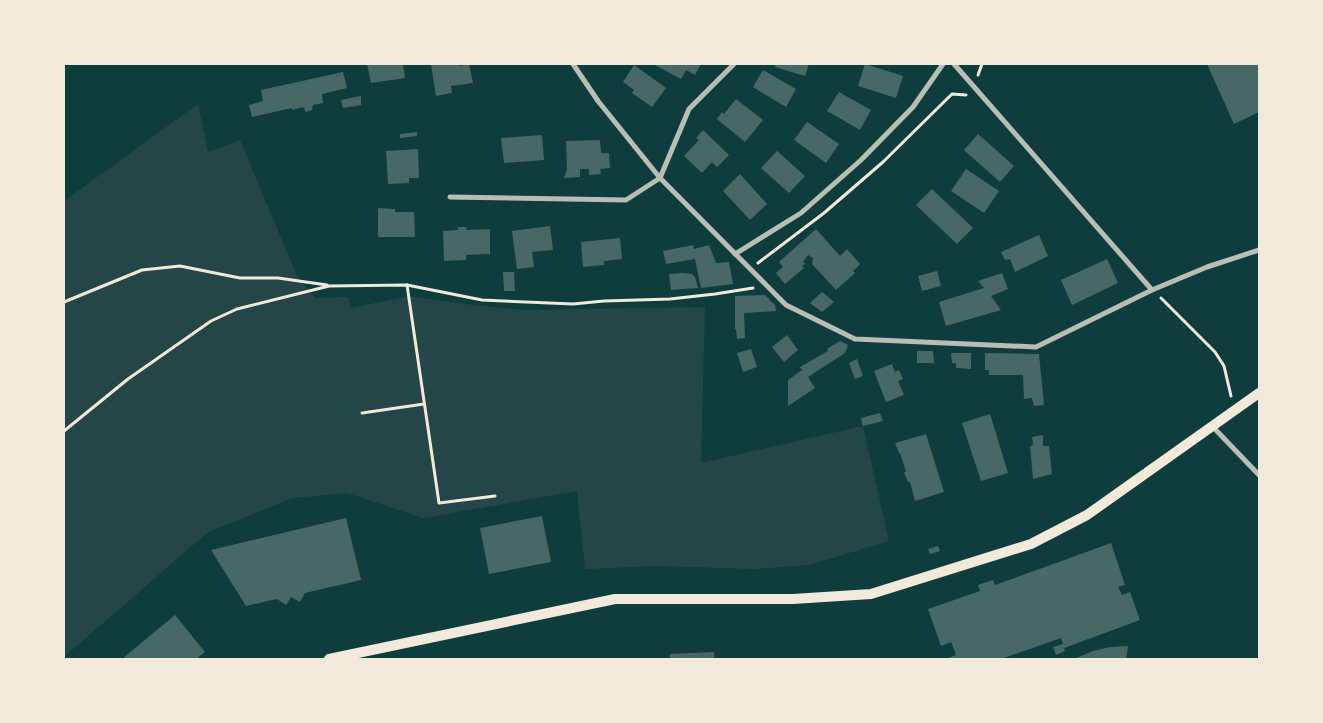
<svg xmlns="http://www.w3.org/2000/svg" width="1323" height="723" font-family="'Archivo Narrow',sans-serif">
<rect width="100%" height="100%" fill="#0f3d3e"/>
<polygon fill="#244646" points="198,104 208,152 240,140 297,276 315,298 348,297 351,308 409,296 473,305 524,310 705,307 701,463 863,426 889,541 809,565 755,569 654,566 585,569 577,491 423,518 347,493 292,498 207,533 64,657 64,201"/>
<g fill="#486865">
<polygon points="367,64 403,64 405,78 371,83"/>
<polygon points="431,64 459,64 460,66 469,64 473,83 451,86 452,93 436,96"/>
<polygon points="653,64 701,64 695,75 686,70 681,79"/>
<polygon points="776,64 809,64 805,76 775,67"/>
<polygon points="865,64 903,76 896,98 858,86"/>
<polygon points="1207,64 1259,64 1259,112 1234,124"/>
<polygon points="634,65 666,88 652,107 632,93 634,90 623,82"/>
<polygon points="763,70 796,89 786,107 753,87"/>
<polygon points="343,72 347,88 322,94 323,103 313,105 312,110 306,112 303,107 292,110 292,108 252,117 249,105 263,101 261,90"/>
<polygon points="839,92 871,110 860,130 827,111"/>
<polygon points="361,96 361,105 343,108 341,100"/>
<polygon points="736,99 763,120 745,142 717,119 722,112 724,114"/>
<polygon points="807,122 839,144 826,163 794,140"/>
<polygon points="703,130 729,155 717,167 712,162 702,173 684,156 699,140 696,138"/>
<polygon points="417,132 417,136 400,138 400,134"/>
<polygon points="978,134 1014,166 1000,182 964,150"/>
<polygon points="542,135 544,160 504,163 501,138"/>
<polygon points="600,140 601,153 609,153 610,168 600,169 601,174 589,175 589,169 580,169 580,177 564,178 567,170 566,141"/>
<polygon points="418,149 419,178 409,178 409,183 388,184 386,151"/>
<polygon points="777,151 805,176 789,193 761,168"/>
<polygon points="966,169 999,191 984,213 951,191"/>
<polygon points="740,174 767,204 750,220 723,191"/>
<polygon points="932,189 973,228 957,244 916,205"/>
<polygon points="378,208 395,209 395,212 414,212 415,237 378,237"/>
<polygon points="550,226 553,250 532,252 534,267 517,269 512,231"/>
<polygon points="458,227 466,227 467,230 490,229 490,254 466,255 466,260 444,261 443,231 458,230"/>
<polygon points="816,229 840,256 847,249 860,264 853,271 855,273 836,290 812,264 813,258 808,255 803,262 805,264 802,266 804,268 785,284 776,273 783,267 779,262"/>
<polygon points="1039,235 1048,256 1015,272 1010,259 1005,260 1001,252"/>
<polygon points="620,238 622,259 604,261 604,265 583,267 581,242"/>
<polygon points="693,245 694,249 709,245 716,263 729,262 733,284 701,288 695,259 666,264 663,251"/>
<polygon points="1107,259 1118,283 1072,305 1061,280"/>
<polygon points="937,271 941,286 922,291 918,276"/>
<polygon points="503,272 514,272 515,291 504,291"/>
<polygon points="683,273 692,274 695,277 698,288 671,290 669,274"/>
<polygon points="1002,273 1008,289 991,296 1001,310 946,326 939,302 984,288 978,281"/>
<polygon points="822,292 834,302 822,312 810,303"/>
<polygon points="765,295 775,305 776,311 744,313 745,338 737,339 736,329 735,329 735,296"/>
<polygon points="787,335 798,350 784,362 772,347"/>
<polygon points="840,341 848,345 845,353 808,377 815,388 788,406 788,380 802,370 800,367 828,351 827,349"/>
<polygon points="751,349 757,367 743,372 737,353"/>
<polygon points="917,351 933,351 934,363 917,363"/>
<polygon points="951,353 971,353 971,369 956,368 956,363 952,363"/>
<polygon points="985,353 1039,354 1044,405 1034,406 1032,398 1024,399 1023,375 989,375 989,370 985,370"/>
<polygon points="857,359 863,376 855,379 849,363"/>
<polygon points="892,364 895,372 899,370 903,379 898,381 904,395 886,402 874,371"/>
<polygon points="880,413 883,421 863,426 861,418"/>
<polygon points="990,414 1008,473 981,481 962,423"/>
<polygon points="926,434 944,492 915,501 910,482 908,482 904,472 906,472 900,453 899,453 895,443"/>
<polygon points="1043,435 1043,446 1049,446 1052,474 1033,479 1030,446 1032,446 1033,443 1032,437"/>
<polygon points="542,516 551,562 489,574 480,528"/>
<polygon points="346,518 361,580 305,593 300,602 291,597 286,605 277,599 246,606 211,550"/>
<polygon points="1111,543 1125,585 1118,587 1122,595 1130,592 1140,620 1064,648 1065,651 1056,655 1053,647 1063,644 1061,638 1001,659 946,659 956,655 951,642 941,646 928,609 980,591 978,585 993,580 995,585"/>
<polygon points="938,546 940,551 930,554 928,549"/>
<polygon points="175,615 205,652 196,659 122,659"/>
<polygon points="1128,646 1126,659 1074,659 1093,651 1110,647"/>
<polygon points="714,652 714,659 670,659 670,654"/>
</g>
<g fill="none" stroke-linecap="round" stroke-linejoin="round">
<g stroke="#f1e9da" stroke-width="3">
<polyline points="978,75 982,64"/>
<polyline points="758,263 824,213 883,162 952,94 966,95"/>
<polyline points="407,285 439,503 495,496"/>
<polyline points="1161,298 1215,352 1224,366 1231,396"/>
<polyline points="64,302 142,270 180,266 240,278 278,278 327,285"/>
<polyline points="362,413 424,404"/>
<polyline points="64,431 128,379 211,321 237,309 329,286 407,285 482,300 573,304 604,301 670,299 715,294 753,288"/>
</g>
<g stroke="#b8beb3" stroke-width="5">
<polyline points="573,64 598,101 660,178 786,305 855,339 1036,347 1152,290 1207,267 1259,250"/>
<polyline points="954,64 1152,290"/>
<polyline points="660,178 689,109 734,64"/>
<polyline points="450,197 626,200 660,178"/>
<polyline points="735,254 801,213 861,160 913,107 943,64"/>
<polyline points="1213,427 1259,475"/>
</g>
<polyline stroke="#f1e9da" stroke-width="10" points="329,659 615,599 793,599 871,594 1031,544 1087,515 1259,393"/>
</g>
<rect width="1323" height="723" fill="none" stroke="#f1e9da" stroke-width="130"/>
</svg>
